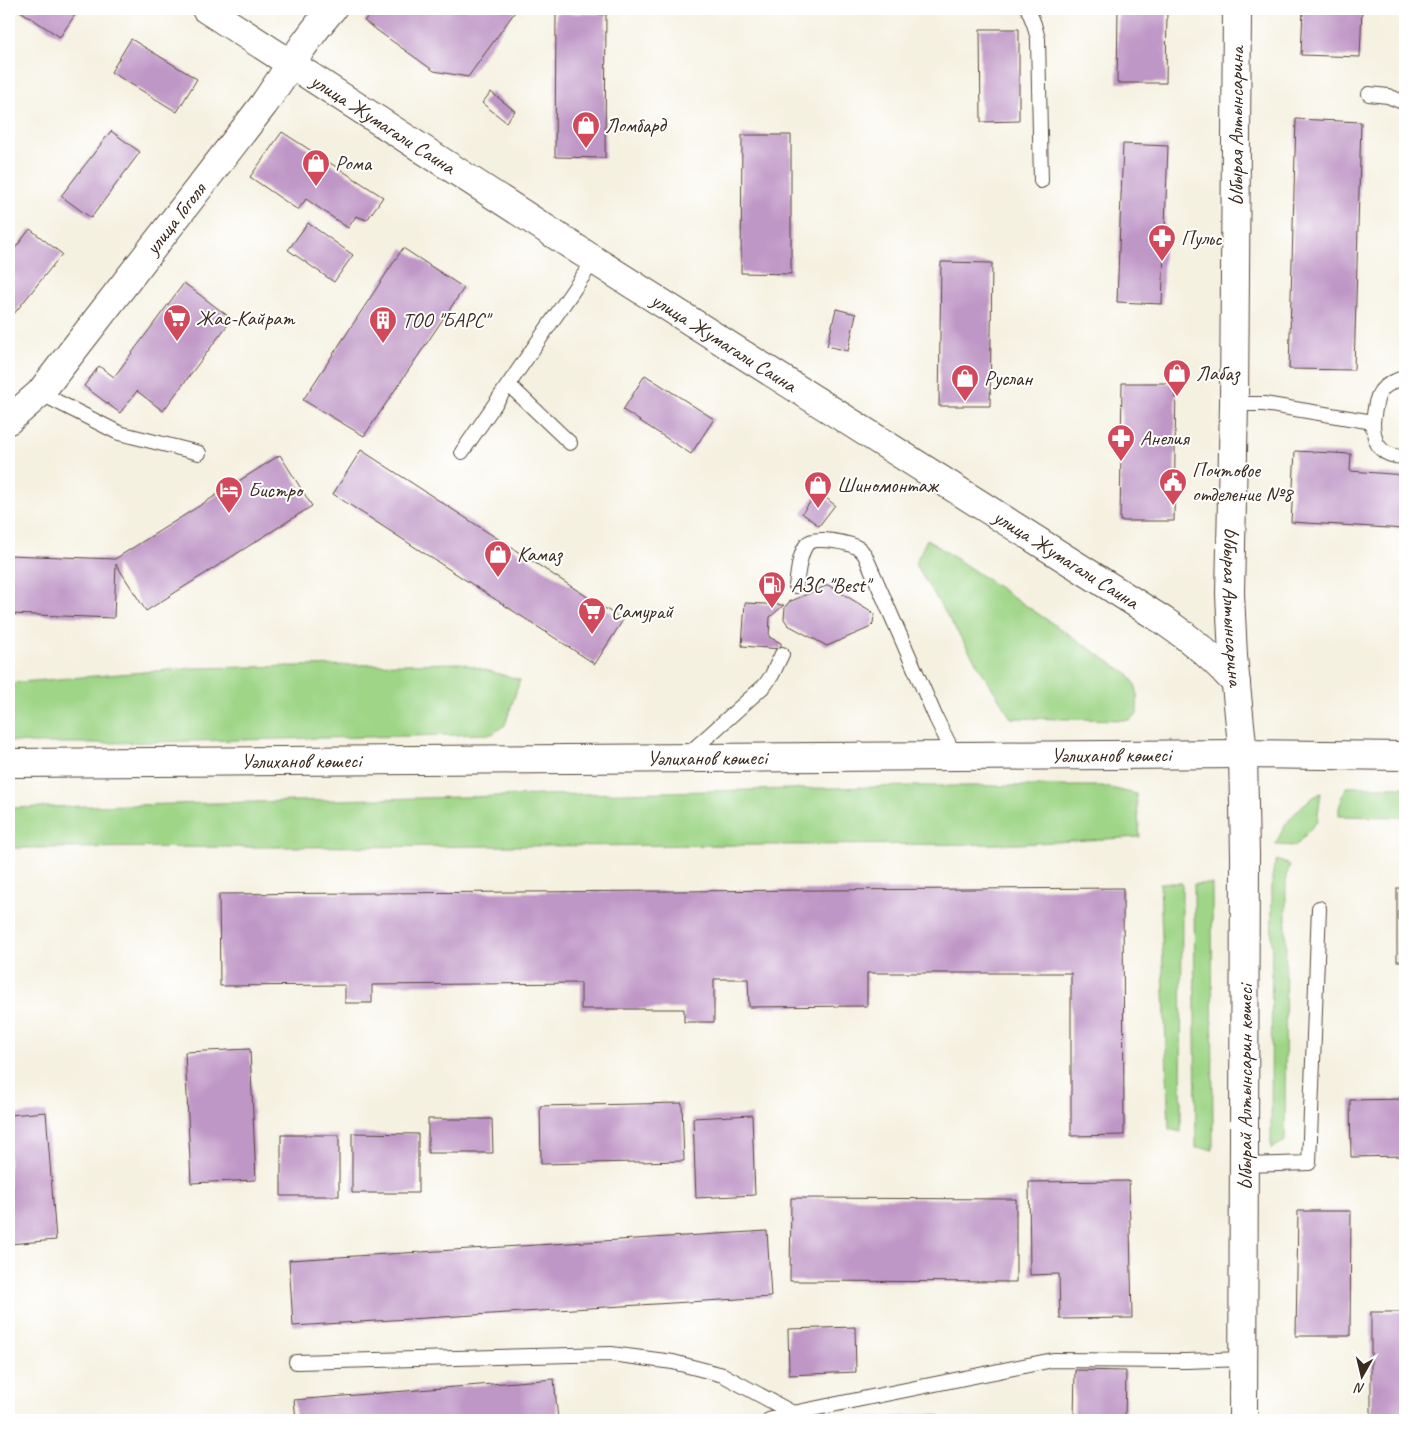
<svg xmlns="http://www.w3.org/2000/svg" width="1414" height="1429" font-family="Caveat,sans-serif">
<rect width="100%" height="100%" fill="#fff"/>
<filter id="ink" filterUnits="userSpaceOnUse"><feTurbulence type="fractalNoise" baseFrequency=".02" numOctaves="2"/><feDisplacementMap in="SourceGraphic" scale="10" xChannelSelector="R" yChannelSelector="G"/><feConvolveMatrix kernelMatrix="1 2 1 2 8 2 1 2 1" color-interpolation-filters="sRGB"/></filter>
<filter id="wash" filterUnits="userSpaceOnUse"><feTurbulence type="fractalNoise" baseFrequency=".0096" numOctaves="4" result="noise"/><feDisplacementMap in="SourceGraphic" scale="20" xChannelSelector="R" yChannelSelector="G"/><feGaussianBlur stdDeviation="1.12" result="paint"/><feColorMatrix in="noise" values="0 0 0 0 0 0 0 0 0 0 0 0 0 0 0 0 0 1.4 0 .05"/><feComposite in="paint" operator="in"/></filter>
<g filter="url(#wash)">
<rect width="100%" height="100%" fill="#f5f1e1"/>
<g fill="#9fd587" stroke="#6d8052">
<path d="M 927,539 L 1129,675 C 1140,688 1137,697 1137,714 L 1129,720 L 1011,718 L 915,564 Z"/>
<polygon points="461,663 520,680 505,725 492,734 109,743 32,743 9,741 9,683 193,668"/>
<polygon points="913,786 1102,786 1136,794 1140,837 1019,844 9,848 9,808"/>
<polygon points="1346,787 1405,787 1405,817 1339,816 1339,808"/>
<path d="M 1321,793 L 1317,821 L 1296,846 L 1276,845 C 1283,823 1301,803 1321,793 Z"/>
<polygon points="1277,860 1290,865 1286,876 1285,1141 1271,1149 1272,878 1274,866"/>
<polygon points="1160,883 1182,883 1181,1132 1169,1129"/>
<polygon points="1194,884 1212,884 1213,1149 1196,1148"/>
</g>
<g id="blocks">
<g fill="#bf97c6">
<polygon points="17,9 79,9 60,37"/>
<polygon points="374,9 517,9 468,77 434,71 364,21"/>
<polygon points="1118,9 1167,9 1166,83 1117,83"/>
<polygon points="1303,9 1362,9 1360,57 1301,55"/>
<polygon points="556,13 606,14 605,158 555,157"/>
<polygon points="980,29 1019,29 1019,121 981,122"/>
<polygon points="131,39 197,79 177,112 111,72"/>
<polygon points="491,92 515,111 506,122 482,103"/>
<polygon points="1296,119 1361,122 1354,370 1289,369"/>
<polygon points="111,131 140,152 91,218 61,196"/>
<polygon points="282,132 383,197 367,220 356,216 348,228 306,199 298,210 250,177"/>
<polygon points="742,135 791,135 791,274 741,273"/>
<polygon points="1123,144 1168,146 1162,304 1117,302"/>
<polygon points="308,223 353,255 334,282 288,250"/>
<polygon points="30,229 62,254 9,320 9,256"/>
<polygon points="403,248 464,288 364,436 303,400"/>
<polygon points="941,262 992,263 990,406 939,406"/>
<polygon points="184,283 232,319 163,411 137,391 120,413 84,386 99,366 114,377"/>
<polygon points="836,309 856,314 848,351 827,346"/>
<polygon points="645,375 714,419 691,454 623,410"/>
<polygon points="1122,383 1176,383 1174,521 1120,521"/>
<polygon points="361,450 623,620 595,664 333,494"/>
<polygon points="1295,451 1351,454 1350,471 1405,475 1405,529 1291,522"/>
<polygon points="280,455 312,506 146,611 116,564 114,618 9,614 9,555 115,559"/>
<polygon points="818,492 835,505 819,526 802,513"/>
<polygon points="828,585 871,611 874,614 873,624 869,628 827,646 788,625 784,619 785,607 789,602"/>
<polygon points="745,603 784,605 770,617 769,637 781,643 781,649 742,646"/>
<polygon points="1123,888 1124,1135 1071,1136 1071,973 867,973 867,1006 749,1007 748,979 714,979 714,1022 684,1022 684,1009 581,1009 581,983 372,985 372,1003 345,1003 345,985 220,986 219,894"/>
<rect x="1397" y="888" width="8" height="73"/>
<polygon points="250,1049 256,1180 191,1183 185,1052"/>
<polygon points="1405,1099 1405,1156 1351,1157 1350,1100"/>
<polygon points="682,1103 684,1161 541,1164 540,1106"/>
<polygon points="46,1112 56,1240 9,1244 9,1115"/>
<polygon points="752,1115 755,1195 696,1198 693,1118"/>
<polygon points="428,1119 492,1119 493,1153 428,1153"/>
<polygon points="352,1133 418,1134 418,1193 352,1193"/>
<rect x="281" y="1135" width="58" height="61"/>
<polygon points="1129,1181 1132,1318 1060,1319 1059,1274 1030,1275 1029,1182"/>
<polygon points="791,1198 1016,1199 1016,1282 790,1281"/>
<polygon points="1298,1211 1351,1211 1350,1336 1296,1336"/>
<polygon points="767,1231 771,1297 293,1326 289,1260"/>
<rect x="1371" y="1312" width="34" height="108"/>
<polygon points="855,1327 856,1372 789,1375 788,1329"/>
<polygon points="1075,1370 1126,1371 1125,1420 1074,1420"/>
<polygon points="554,1379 558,1420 296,1420 294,1400"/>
<polygon points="937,1414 938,1420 850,1420 850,1419"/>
</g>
</g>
</g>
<g filter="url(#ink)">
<use href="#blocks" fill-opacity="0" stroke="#57483b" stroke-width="1"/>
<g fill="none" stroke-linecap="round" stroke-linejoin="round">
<g stroke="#57483b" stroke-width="16">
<g id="lane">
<polyline points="1028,9 1034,24 1038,39 1041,181"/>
<polyline points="1369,94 1388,96 1405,103"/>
<polyline points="509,385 570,443"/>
<polyline points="40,393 119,433 199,453"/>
<path d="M 1234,404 L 1264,404 L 1373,422 C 1377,394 1376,387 1405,377"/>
<path d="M 1373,422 C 1373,444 1381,457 1405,457"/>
<polyline points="462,452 594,260"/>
<path d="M 796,586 C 798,573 799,554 807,544 C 814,535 851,543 860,549 C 861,550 864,554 865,555 L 936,718 L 955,756"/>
<polyline points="686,756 765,685 772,675 782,654"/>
<polyline points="1245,1165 1309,1163 1319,908"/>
<polyline points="296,1362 611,1354 673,1362 723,1375 793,1413"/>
<polyline points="769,1420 793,1413 1053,1360 1186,1361 1243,1359"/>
</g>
</g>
<g stroke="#57483b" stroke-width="30">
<g id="street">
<path id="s1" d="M 9,420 L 40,393 L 264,104 C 286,72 306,38 332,9"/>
</g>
</g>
<g stroke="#57483b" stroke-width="30">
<g id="secondary">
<path id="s2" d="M 206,9 L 594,260 L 1164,621 C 1191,639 1214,658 1236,683"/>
<path id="s3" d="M 1237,9 L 1234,404 L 1230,594 L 1233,656 L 1243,754 L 1245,855 L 1243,1420"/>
</g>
</g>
<g stroke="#57483b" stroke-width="30">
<g id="highway">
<path id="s4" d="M 9,763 L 1243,754 L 1405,756"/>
</g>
</g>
<use href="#lane" stroke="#fff" stroke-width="14"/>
<use href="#street" stroke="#fff" stroke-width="28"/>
<use href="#secondary" stroke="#fff" stroke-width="28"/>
<use href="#highway" stroke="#fff" stroke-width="28"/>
</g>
</g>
<defs>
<g id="shop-pin" transform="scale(1.4375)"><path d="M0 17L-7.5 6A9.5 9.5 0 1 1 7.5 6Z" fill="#d1495b" stroke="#fff"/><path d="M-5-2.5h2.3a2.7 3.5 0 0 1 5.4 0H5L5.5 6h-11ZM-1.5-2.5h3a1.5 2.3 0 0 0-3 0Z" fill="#fff"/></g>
<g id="pharmacy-pin" transform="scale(1.4375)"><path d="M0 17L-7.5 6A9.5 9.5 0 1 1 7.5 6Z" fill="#d1495b" stroke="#fff"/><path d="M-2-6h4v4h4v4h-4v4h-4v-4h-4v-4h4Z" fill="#fff"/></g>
<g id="supermarket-pin" transform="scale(1.4375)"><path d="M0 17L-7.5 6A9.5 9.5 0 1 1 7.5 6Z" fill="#d1495b" stroke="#fff"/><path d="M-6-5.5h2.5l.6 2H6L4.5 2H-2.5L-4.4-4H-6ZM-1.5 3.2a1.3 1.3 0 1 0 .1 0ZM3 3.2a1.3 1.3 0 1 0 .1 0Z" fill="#fff"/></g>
<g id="building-pin" transform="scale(1.4375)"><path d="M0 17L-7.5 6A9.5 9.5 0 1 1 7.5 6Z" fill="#d1495b" stroke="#fff"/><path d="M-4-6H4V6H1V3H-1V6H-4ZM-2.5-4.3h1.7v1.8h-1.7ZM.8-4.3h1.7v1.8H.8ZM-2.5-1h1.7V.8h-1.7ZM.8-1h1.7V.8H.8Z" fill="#fff"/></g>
<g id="civic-pin" transform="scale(1.4375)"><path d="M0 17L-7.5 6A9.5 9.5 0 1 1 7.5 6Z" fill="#d1495b" stroke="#fff"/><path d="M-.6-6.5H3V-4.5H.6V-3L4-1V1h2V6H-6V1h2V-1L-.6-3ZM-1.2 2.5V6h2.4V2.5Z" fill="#fff"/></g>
<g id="hotel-pin" transform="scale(1.4375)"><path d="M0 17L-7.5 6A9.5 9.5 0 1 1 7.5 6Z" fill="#d1495b" stroke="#fff"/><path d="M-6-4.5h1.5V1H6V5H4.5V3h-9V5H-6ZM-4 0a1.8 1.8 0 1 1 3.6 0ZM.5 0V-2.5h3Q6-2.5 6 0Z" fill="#fff"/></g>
<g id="fuel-pin" transform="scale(1.4375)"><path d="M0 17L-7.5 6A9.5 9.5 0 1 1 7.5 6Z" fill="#d1495b" stroke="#fff"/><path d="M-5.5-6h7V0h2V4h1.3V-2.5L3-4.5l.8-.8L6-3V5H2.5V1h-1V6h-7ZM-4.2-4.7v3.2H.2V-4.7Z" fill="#fff"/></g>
</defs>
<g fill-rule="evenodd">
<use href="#shop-pin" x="586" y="125"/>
<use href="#shop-pin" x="316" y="163"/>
<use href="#pharmacy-pin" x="1162" y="238"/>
<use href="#supermarket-pin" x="177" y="318"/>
<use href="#building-pin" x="383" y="320"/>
<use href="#shop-pin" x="1177" y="373"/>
<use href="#shop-pin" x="965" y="378"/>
<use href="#pharmacy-pin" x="1121" y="438"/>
<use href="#civic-pin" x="1173" y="482"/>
<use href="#shop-pin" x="818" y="485"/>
<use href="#hotel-pin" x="229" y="490"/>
<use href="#shop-pin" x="498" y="554"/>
<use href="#fuel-pin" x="772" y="585"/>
<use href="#supermarket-pin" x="592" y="611"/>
</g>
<g text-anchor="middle" stroke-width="4" stroke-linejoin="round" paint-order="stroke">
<g font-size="21" fill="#3b2a1e" stroke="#fff">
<text dy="7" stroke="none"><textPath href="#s2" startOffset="211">улица Жумагали Саина</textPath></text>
<text transform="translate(1236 126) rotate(-90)" y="7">Ыбырая Алтынсарина</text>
<text dy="7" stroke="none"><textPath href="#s1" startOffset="262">улица Гоголя</textPath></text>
<text dy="7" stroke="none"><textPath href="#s2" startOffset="616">улица Жумагали Саина</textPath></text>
<text dy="7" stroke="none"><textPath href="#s2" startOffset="1021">улица Жумагали Саина</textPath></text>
<text dy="7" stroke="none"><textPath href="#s3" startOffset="598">Ыбырая Алтынсарина</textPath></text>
<text dy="7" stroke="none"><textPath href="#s4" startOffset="1102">Уәлиханов көшесі</textPath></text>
<text dy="7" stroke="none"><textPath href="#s4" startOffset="698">Уәлиханов көшесі</textPath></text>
<text dy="7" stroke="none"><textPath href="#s4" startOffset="292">Уәлиханов көшесі</textPath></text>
<text transform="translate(1245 1087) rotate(-90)" y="7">Ыбырай Алтынсарин көшесі</text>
</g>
<g font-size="21" fill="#3b2a1e" stroke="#fff" text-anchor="start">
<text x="605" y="132">Ломбард</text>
<text x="335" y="170">Рома</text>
<text x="1181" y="245">Пульс</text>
<text x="196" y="325">Жас-Кайрат</text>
<text x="402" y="327">ТОО "БАРС"</text>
<text x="1196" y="380">Лабаз</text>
<text x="984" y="385">Руслан</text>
<text x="1140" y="445">Анелия</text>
<text x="1192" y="477">Почтовое<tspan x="1192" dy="24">отделение №8</tspan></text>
<text x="837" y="492">Шиномонтаж</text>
<text x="248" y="497">Бистро</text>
<text x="517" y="561">Камаз</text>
<text x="791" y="592">АЗС "Best"</text>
<text x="611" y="618">Самурай</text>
</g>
</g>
<rect width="1414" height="1429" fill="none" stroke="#fff" stroke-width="30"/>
<g transform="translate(1362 1376) rotate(188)" stroke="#ffffff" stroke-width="4" paint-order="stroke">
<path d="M0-4L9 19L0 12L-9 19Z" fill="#3b2a1e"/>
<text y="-8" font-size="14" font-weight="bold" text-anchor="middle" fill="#3b2a1e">N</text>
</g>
</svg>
